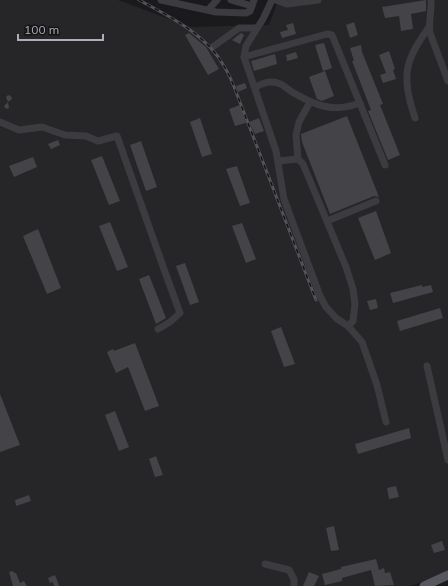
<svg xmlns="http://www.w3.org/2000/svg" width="448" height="586" font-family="Mulish,sans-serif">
<rect width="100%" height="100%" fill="#1a191b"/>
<polygon fill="#262528" points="0,0 118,0 191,27 269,25 278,0 448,0 448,572 411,586 0,586"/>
<g fill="#444348">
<polygon points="426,0 426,11 411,14 413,29 401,31 399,16 385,18 382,7"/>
<polygon points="354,22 358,35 350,38 346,25"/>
<polygon points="293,23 296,34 282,38 280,32 288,30 286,25"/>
<polygon points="189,33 206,47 219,69 208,75 185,35"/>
<polygon points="241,33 244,35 240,44 232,40"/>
<polygon points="324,43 332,68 323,71 315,45"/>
<polygon points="361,45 362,52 383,104 380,105 400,155 388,160 368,111 371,110 352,61 354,61 350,48"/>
<polygon points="389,51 395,69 393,70 396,79 383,83 380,75 386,73 379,55"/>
<polygon points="296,52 298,58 287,61 286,55"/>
<polygon points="275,54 277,64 254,71 251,61"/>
<polygon points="325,71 334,96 322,101 317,99 309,77"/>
<polygon points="245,83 247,88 238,92 236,86"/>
<polygon points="8,95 11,96 12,99 8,102 9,108 6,109 4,106 8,102 6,97"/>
<polygon points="240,105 246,123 235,126 229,109"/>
<polygon points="347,116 379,197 374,196 330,214 302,142 301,135 301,134"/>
<polygon points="200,118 212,154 202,157 190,122"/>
<polygon points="259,118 264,131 255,134 249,122"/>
<polygon points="58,140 60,145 51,149 48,144"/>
<polygon points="141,141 157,187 146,191 130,145"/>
<polygon points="102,156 120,201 109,205 91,160"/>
<polygon points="33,157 37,167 14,177 9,166"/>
<polygon points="237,166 250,203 240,206 226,169"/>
<polygon points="376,211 391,253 375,260 358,218"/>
<polygon points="110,222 128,267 117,271 99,226"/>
<polygon points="242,223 256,259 246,263 232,226"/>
<polygon points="38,229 61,288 47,294 23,236"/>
<polygon points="185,263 199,302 190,305 176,266"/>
<polygon points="149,275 166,318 156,324 139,279"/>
<polygon points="422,285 422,287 431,285 433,292 393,303 390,293"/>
<polygon points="376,299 378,308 370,310 367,301"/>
<polygon points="440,308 443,318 400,331 397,321"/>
<polygon points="281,327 295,364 284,367 271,331"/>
<polygon points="135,343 159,406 145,411 128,367 116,373 107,352 113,349 114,351"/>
<polygon points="0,394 20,445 0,452"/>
<polygon points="115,411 129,447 119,451 105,415"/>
<polygon points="409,428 411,438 358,454 355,444"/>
<polygon points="156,456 163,475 155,477 149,459"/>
<polygon points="396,486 399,497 389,499 387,488"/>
<polygon points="29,495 31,501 16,506 15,500"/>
<polygon points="334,526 339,550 331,551 326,528"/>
<polygon points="442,541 445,550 434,553 431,545"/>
<polygon points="376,559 379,570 384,568 385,573 390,572 394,585 375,586 371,570 342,578 342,581 325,585 322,574 341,569 341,567"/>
<polygon points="13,571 14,573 16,573 20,583 24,581 27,586 13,586 9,572"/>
<polygon points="309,572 319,576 314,586 303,586"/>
<polygon points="55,575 57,580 59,586 54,586 53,582 50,583 48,578"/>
</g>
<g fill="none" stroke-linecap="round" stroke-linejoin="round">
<g stroke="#3b3b40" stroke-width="7">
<polyline points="161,0 216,12 246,13 250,11 254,0"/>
<polyline points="231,0 252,6"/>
<polyline points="272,0 263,19 246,46 244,57 276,151 284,199 320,296 326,307 336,318 348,326 362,342 377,385 386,422"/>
<polyline points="276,0 287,4 318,0"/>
<path d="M 431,0 C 432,11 428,22 430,33 L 448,81"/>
<polyline points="208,10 217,0"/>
<polyline points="214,46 239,28 257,28"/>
<polyline points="244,57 327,34 332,35 385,165"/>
<path d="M 255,87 C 260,85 265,82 270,82 C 279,81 285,87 292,92 C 316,106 333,113 360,103"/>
<path d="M 415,118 C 409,100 403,78 410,60 C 414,48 422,37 429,27"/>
<polyline points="0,122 19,130 42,127 65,135 86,136 98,141 117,136 165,272 180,313 170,322 158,329"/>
<polyline points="298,159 296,135 299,122 310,102"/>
<polyline points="278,161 298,159 303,164 346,267 353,289 355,304 353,321 348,326"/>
<polyline points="327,221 376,201"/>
<polyline points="427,366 448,460"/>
<polyline points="265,564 289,570 294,579 294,586"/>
</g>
<polyline stroke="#57575f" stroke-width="9" points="424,586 448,575"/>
<g stroke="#525259" stroke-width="3">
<path id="rail" d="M 139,0 C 170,17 206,34 224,66 C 230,76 234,86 238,97 L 316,300"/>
</g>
<use href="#rail" stroke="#151416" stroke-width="1.5" stroke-dasharray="4.5" stroke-linecap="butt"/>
</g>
<path d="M18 34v6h85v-6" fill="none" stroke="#adaeb9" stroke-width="2"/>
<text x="24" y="34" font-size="12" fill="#adaeb9" stroke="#151416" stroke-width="3" paint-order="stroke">100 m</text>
</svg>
